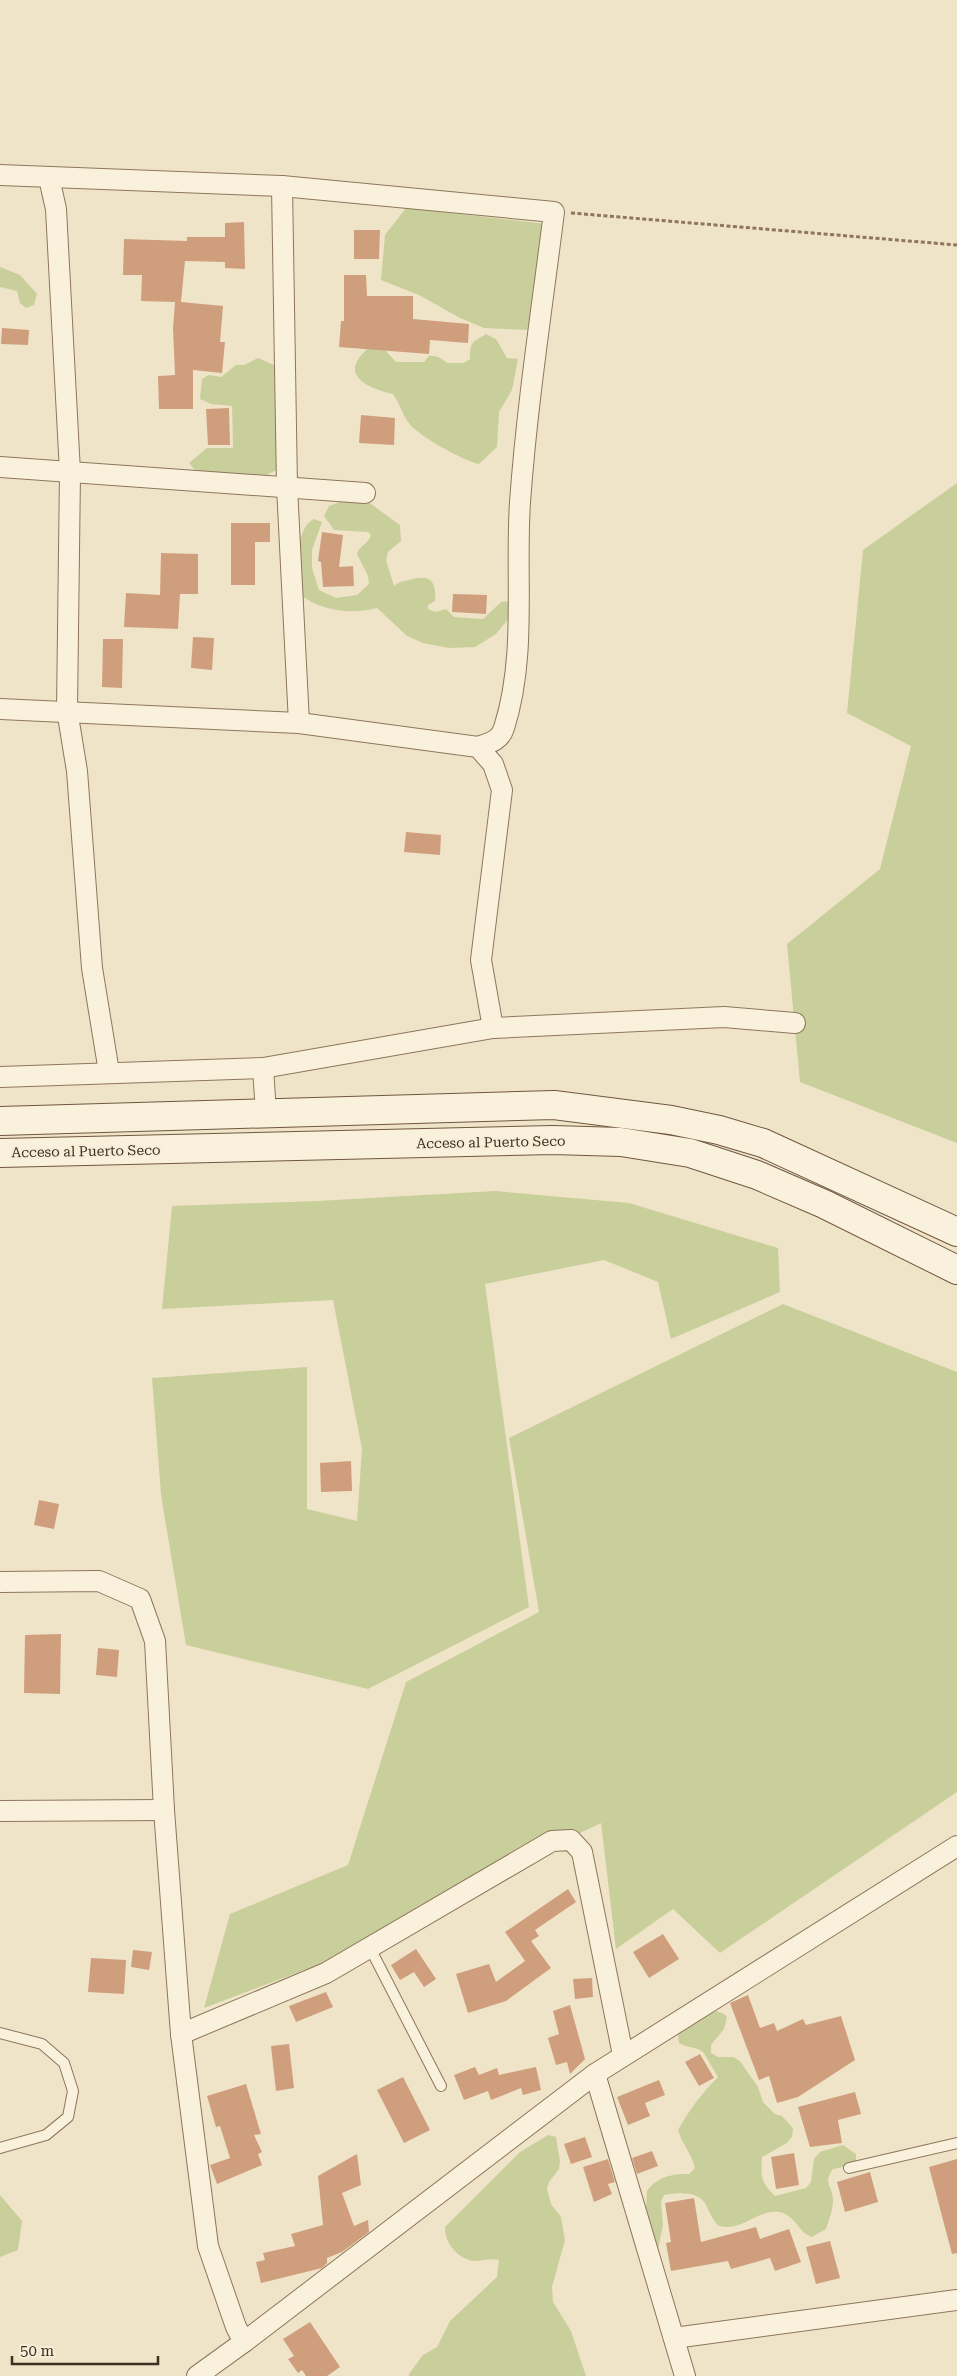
<svg xmlns="http://www.w3.org/2000/svg" width="957" height="2376" font-family="'Roboto Serif',serif">
<rect width="100%" height="100%" fill="#f0e4c8"/>
<g fill="#c9cf9b">
<polygon points="406,208 547,224 529,330 484,328 460,318 419,295 381,280 385,235"/>
<polygon points="0,267 20,275 37,294 34,305 26,308 20,303 17,291 0,287"/>
<path d="M 486,334 L 496,339 L 507,358 L 518,359 L 512,390 L 499,412 L 497,447 L 479,464 C 463,461 417,435 408,422 C 402,413 399,402 393,394 C 378,391 343,380 359,358 C 362,353 368,349 372,344 L 383,348 L 396,362 L 424,362 L 429,356 C 436,355 441,358 447,363 L 464,363 L 470,359 C 470,341 472,343 486,334 Z"/>
<polygon points="258,358 274,365 279,372 283,467 264,476 202,473 194,469 189,463 207,448 233,448 232,406 211,404 200,399 202,379 209,375 221,377 236,365 244,365"/>
<polygon points="957,483 957,1143 800,1082 787,944 880,869 911,746 847,713 863,550"/>
<path d="M 348,499 L 360,499 L 371,504 L 400,525 L 401,541 L 388,552 L 386,560 L 394,586 C 399,582 403,581 409,580 C 429,574 437,580 435,601 L 428,605 L 428,609 L 435,612 L 446,609 L 454,617 L 483,619 L 501,602 L 510,601 L 513,613 L 496,634 L 475,647 L 449,648 L 423,643 L 407,636 L 377,608 C 350,615 323,611 300,595 C 299,575 293,529 314,519 L 322,522 L 312,550 L 312,568 L 319,590 L 336,598 L 357,595 L 369,584 L 368,576 L 357,554 C 359,546 369,543 371,535 L 368,532 L 334,530 L 324,516 L 329,506 Z"/>
<polygon points="495,1191 629,1203 778,1248 780,1292 671,1339 658,1282 604,1260 485,1284 529,1607 368,1689 186,1645 161,1495 152,1378 307,1367 307,1509 357,1521 362,1449 333,1300 162,1309 172,1206 317,1201"/>
<polygon points="783,1304 957,1372 957,1792 720,1953 673,1909 616,1949 601,1823 481,1881 336,1958 204,2008 230,1914 348,1865 406,1682 539,1612 509,1438"/>
<path d="M 716,2011 L 724,2014 L 727,2017 L 724,2029 L 711,2045 L 711,2053 L 718,2057 L 733,2057 L 740,2061 L 758,2087 L 763,2102 L 775,2114 L 782,2116 L 793,2128 L 792,2137 L 787,2143 L 762,2157 C 761,2177 760,2181 775,2196 L 806,2188 L 811,2182 L 814,2159 L 820,2152 L 843,2145 L 856,2154 L 856,2162 L 849,2166 L 833,2169 C 822,2184 833,2186 833,2200 C 833,2210 829,2220 826,2229 L 812,2237 C 798,2233 795,2214 779,2212 C 757,2209 742,2232 719,2226 C 712,2219 710,2213 706,2205 C 700,2191 677,2192 664,2195 L 661,2202 L 663,2225 L 658,2249 L 646,2207 L 647,2191 C 658,2176 672,2174 689,2174 L 695,2168 C 692,2154 682,2144 678,2130 C 689,2110 702,2093 718,2077 L 703,2052 C 697,2047 687,2048 679,2043 L 678,2035 L 686,2026 Z"/>
<path d="M 548,2135 L 556,2137 L 560,2161 L 559,2169 L 549,2182 L 547,2189 L 551,2204 L 561,2217 L 565,2240 L 552,2287 L 553,2302 L 571,2331 L 586,2376 L 409,2376 L 409,2374 L 423,2355 L 437,2347 L 450,2321 L 497,2277 L 499,2260 C 490,2258 484,2261 475,2261 C 458,2260 444,2242 445,2227 L 520,2152 Z"/>
<polygon points="0,2195 22,2221 18,2250 0,2257"/>
</g>
<g fill="#cf9f7d">
<polygon points="244,222 245,269 225,268 225,262 185,261 181,302 223,306 220,342 225,342 222,373 193,370 193,409 159,409 158,376 175,375 173,328 175,302 141,301 142,275 123,275 124,239 187,241 187,237 225,237 225,223"/>
<polygon points="354,230 380,230 379,259 354,259"/>
<polygon points="344,275 366,275 367,296 413,296 413,319 469,324 468,343 430,340 429,354 339,347 341,321 344,321"/>
<polygon points="2,328 29,330 28,345 1,344"/>
<polygon points="229,408 230,445 208,445 206,409"/>
<polygon points="361,415 395,418 394,445 359,443"/>
<polygon points="231,523 270,523 270,542 255,542 255,585 231,585"/>
<polygon points="322,532 343,535 339,567 353,566 354,586 323,587 321,562 318,561"/>
<polygon points="161,553 198,554 198,594 180,594 178,629 124,627 126,593 160,595"/>
<polygon points="453,594 487,595 486,614 452,612"/>
<polygon points="193,637 214,638 212,670 191,668"/>
<polygon points="103,639 123,639 122,688 102,687"/>
<polygon points="406,832 441,835 440,855 404,852"/>
<polygon points="351,1461 352,1491 321,1492 320,1463"/>
<polygon points="39,1500 59,1504 54,1529 34,1525"/>
<polygon points="61,1634 60,1694 24,1693 25,1635"/>
<polygon points="98,1648 119,1650 117,1677 96,1675"/>
<polygon points="568,1889 576,1902 535,1930 539,1936 531,1941 551,1968 506,2001 468,2013 456,1974 489,1964 496,1982 525,1961 505,1932"/>
<polygon points="663,1934 679,1959 649,1978 633,1952"/>
<polygon points="416,1949 436,1979 424,1987 414,1972 400,1980 391,1965"/>
<polygon points="133,1950 152,1952 149,1970 131,1967"/>
<polygon points="91,1958 126,1960 124,1994 88,1992"/>
<polygon points="592,1978 593,1997 575,1999 573,1979"/>
<polygon points="326,1992 333,2007 296,2022 289,2006"/>
<polygon points="748,1995 760,2028 774,2023 777,2031 803,2019 806,2025 841,2016 855,2060 798,2097 777,2103 769,2076 759,2080 730,2003"/>
<polygon points="570,2005 585,2059 570,2074 567,2062 556,2065 548,2038 559,2034 553,2011"/>
<polygon points="289,2044 294,2088 276,2091 271,2046"/>
<polygon points="700,2054 714,2078 699,2086 685,2062"/>
<polygon points="475,2067 479,2075 497,2068 499,2075 536,2067 541,2090 523,2095 521,2088 491,2100 488,2091 464,2100 454,2075"/>
<polygon points="403,2077 430,2130 404,2143 377,2090"/>
<polygon points="659,2080 665,2095 645,2103 650,2116 628,2125 617,2097"/>
<polygon points="246,2084 261,2134 254,2135 262,2152 258,2154 262,2165 217,2184 210,2165 230,2158 220,2126 216,2127 207,2096"/>
<polygon points="855,2092 861,2114 838,2120 842,2143 810,2147 798,2107"/>
<polygon points="585,2137 592,2157 571,2164 564,2144"/>
<polygon points="652,2151 658,2166 637,2174 632,2158"/>
<polygon points="794,2153 799,2185 776,2189 771,2157"/>
<polygon points="357,2154 361,2185 342,2193 354,2226 368,2220 369,2232 342,2252 327,2258 327,2263 322,2268 261,2283 256,2262 265,2260 263,2253 295,2246 291,2234 323,2225 318,2176"/>
<polygon points="608,2159 615,2182 608,2184 612,2194 594,2202 583,2167"/>
<polygon points="957,2159 957,2253 952,2254 929,2167"/>
<polygon points="870,2172 878,2202 845,2212 837,2182"/>
<polygon points="694,2198 701,2242 756,2227 760,2239 789,2229 801,2262 775,2271 770,2258 731,2269 728,2261 671,2271 666,2243 671,2242 665,2203"/>
<polygon points="830,2241 840,2278 816,2284 806,2247"/>
<polygon points="310,2322 340,2367 327,2376 306,2376 302,2370 298,2373 288,2359 294,2356 283,2339"/>
</g>
<g fill="none" stroke-linecap="round" stroke-linejoin="round">
<g stroke="#8d765c" stroke-width="12">
<g id="lane">
<polyline points="370,1948 441,2086"/>
<polyline points="0,2033 42,2044 64,2063 73,2091 68,2117 46,2135 0,2148"/>
<polyline points="849,2168 957,2143"/>
</g>
</g>
<g stroke="#8d765c" stroke-width="22">
<g id="street">
<path d="M 0,175 L 282,186 L 554,212 C 542,308 527,405 520,502 C 515,577 527,656 504,728 C 500,741 489,743 478,747"/>
<polyline points="49,178 56,209 70,472 67,710 77,771 92,968 109,1072"/>
<polyline points="282,186 287,487 299,723"/>
<polyline points="0,467 365,493"/>
<polyline points="0,709 299,723 478,747 493,764 502,790 481,960 493,1028"/>
<polyline points="263,1068 266,1113"/>
<polyline points="0,1077 263,1068 493,1028 724,1017 795,1023"/>
<polyline points="0,1582 99,1581 140,1599 155,1641 164,1810 181,2034 208,2246 236,2327 244,2342"/>
<polyline points="0,1811 164,1810"/>
<polyline points="181,2034 326,1973 552,1841 571,1840 582,1852 623,2055"/>
<polyline points="595,2074 685,2376"/>
<polyline points="674,2338 957,2300"/>
<polyline points="197,2376 244,2342 595,2074 957,1846"/>
</g>
</g>
<g stroke="#6f573f" stroke-width="30">
<g id="secondary">
<polyline points="0,1121 554,1105 671,1120 719,1130 763,1143 957,1232"/>
<polyline points="0,1153 553,1140 621,1142 690,1153 757,1175 824,1204 957,1270"/>
</g>
</g>
<polyline stroke="#8d765c" stroke-width="3" stroke-dasharray="4 2.5" stroke-linecap="butt" points="571,213 957,245"/>
<use href="#lane" stroke="#faf1dc" stroke-width="10"/>
<use href="#street" stroke="#faf1dc" stroke-width="20"/>
<use href="#secondary" stroke="#faf1dc" stroke-width="28"/>
</g>
<g text-anchor="middle" stroke-width="4.5" stroke-linejoin="round" paint-order="stroke">
<g font-size="14" fill="#3d2e20" stroke="#f7eed8">
<text transform="translate(491 1142) rotate(-1)" y="5">Acceso al Puerto Seco</text>
<text transform="translate(86 1151) rotate(-1)" y="5">Acceso al Puerto Seco</text>
</g>
</g>
<path d="M12 2356v8h146v-8" fill="none" stroke="#3d2e20" stroke-width="2.5"/>
<text x="20" y="2356" font-size="15" fill="#3d2e20" stroke="#f7eed8" stroke-width="4" paint-order="stroke">50 m</text>
</svg>
